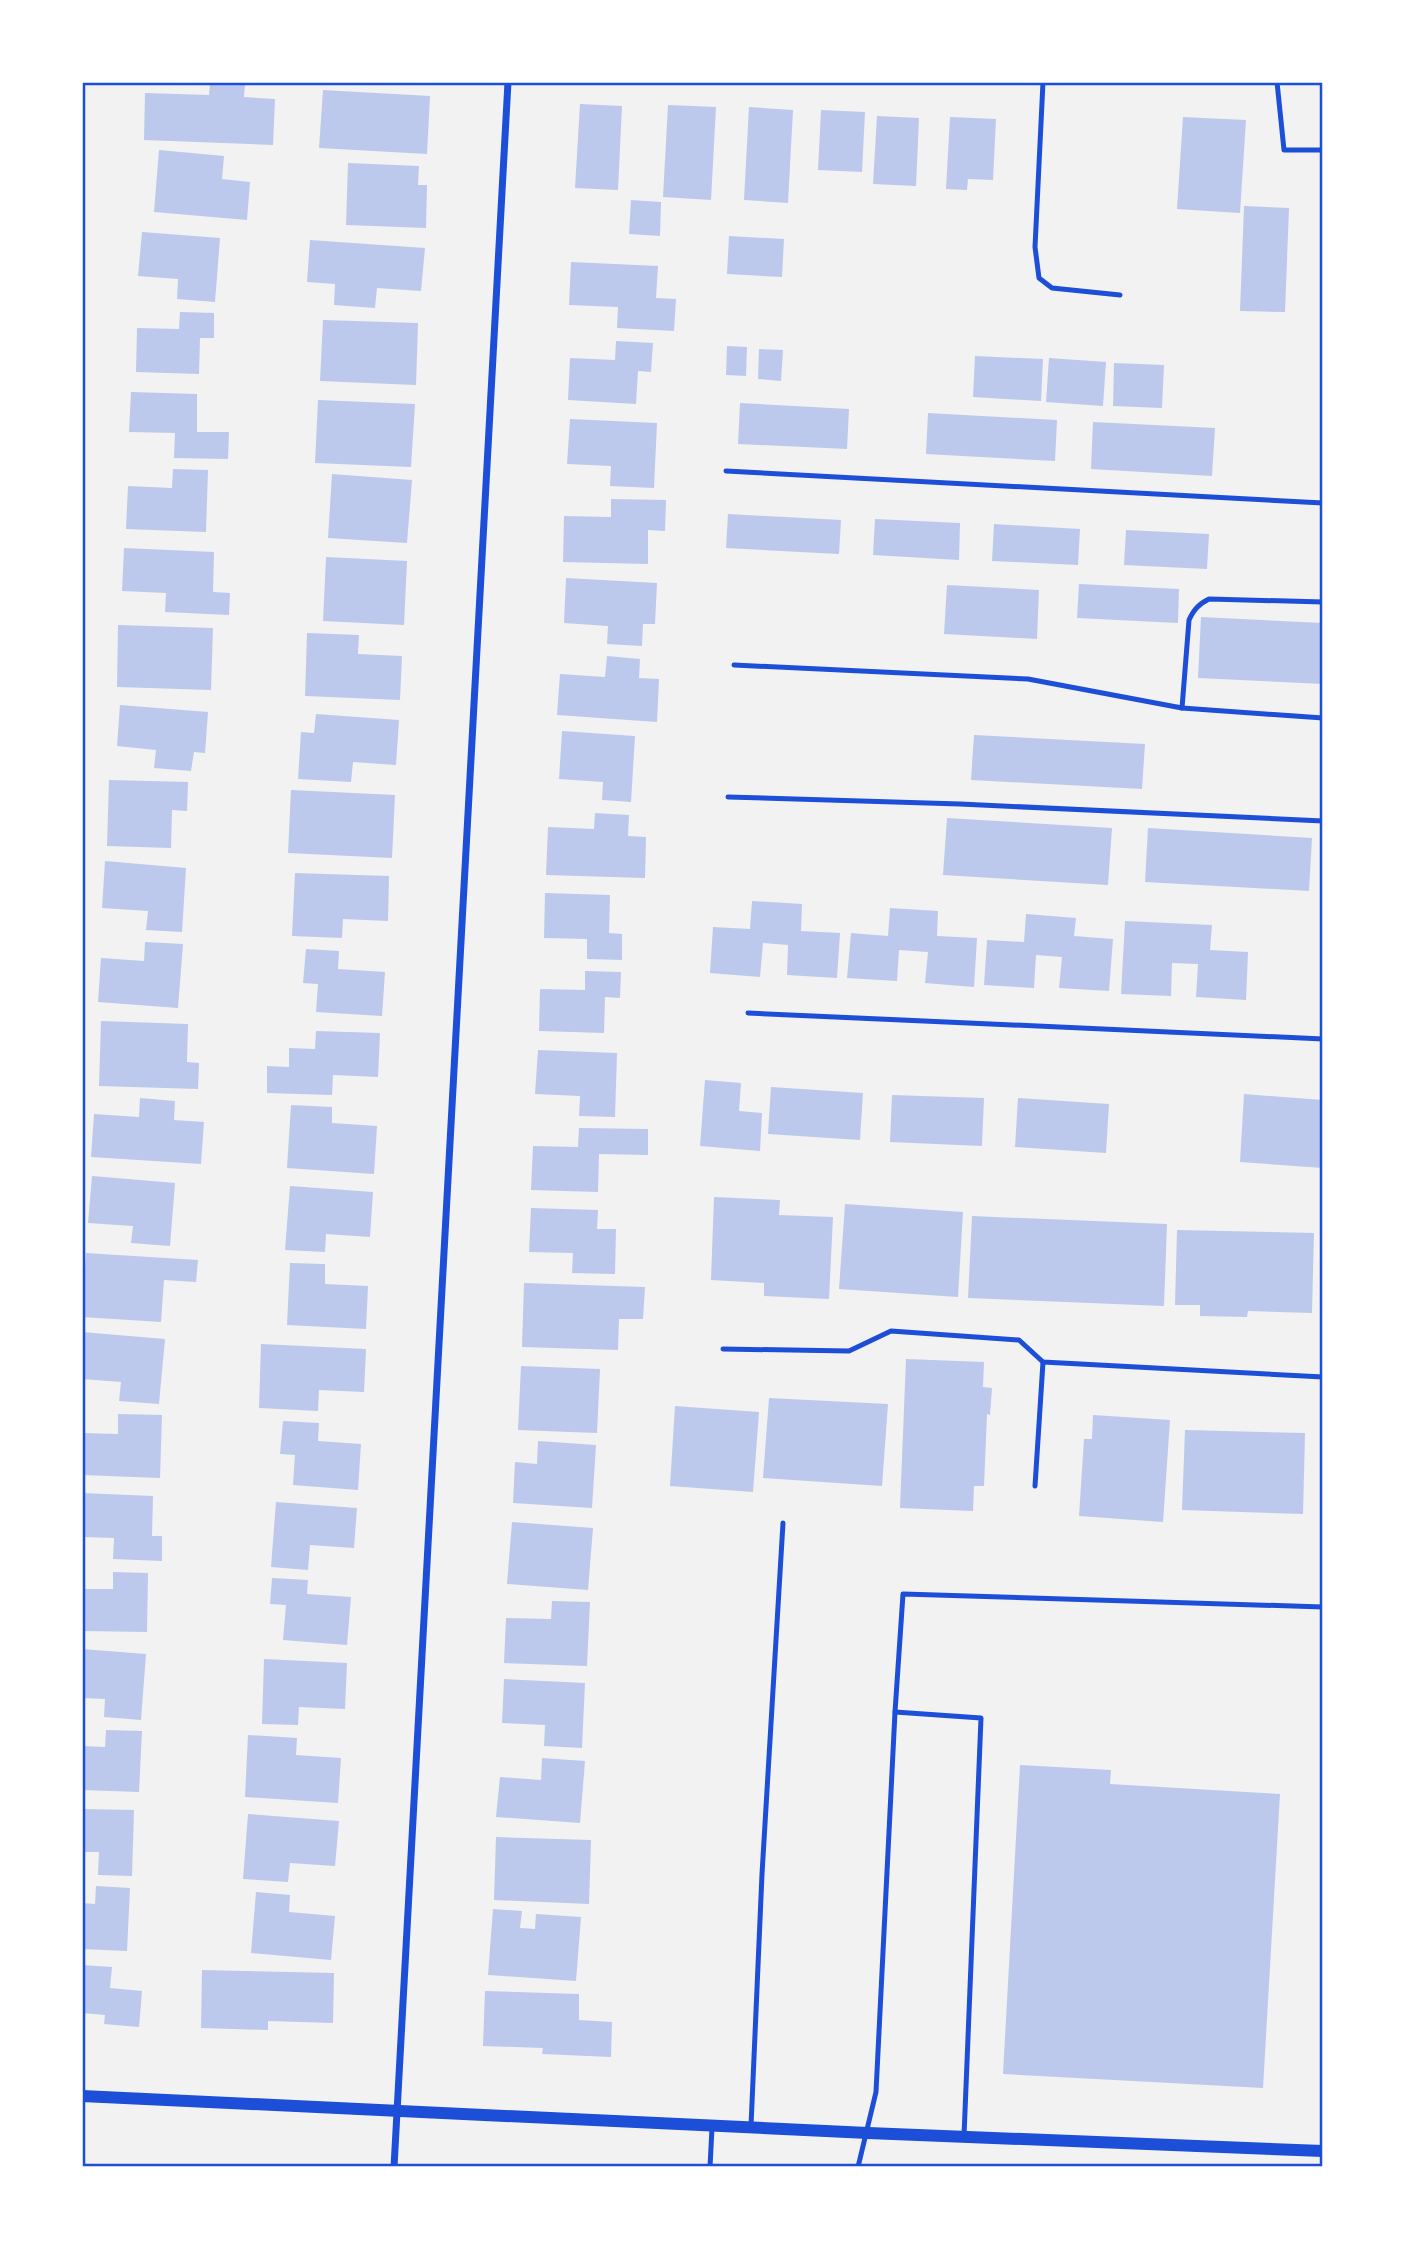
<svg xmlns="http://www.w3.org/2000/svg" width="1405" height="2249" font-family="Roboto,sans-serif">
<rect width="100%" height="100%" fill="#f2f2f2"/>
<g fill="#bdc9ec">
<polygon points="210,83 245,84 244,97 275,99 273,145 144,140 145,93 209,95"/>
<polygon points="323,90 430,96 427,154 319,148"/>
<polygon points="580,104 622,106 618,190 575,188"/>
<polygon points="668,105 716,107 711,200 663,197"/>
<polygon points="749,107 793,110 788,203 744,200"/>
<polygon points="821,110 865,112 862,172 818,170"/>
<polygon points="877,116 919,118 916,186 873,184"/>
<polygon points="950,117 996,119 993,180 968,179 967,190 946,189"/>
<polygon points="1183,117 1246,120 1240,213 1177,209"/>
<polygon points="159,150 224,156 222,179 250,182 247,220 154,212"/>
<polygon points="348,163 419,166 418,185 427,185 426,228 346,225"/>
<polygon points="631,200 661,202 660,236 629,234"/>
<polygon points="1244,206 1289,208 1285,312 1240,311"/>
<polygon points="142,232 220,238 215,302 177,299 178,279 138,276"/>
<polygon points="729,236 784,239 782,277 727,274"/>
<polygon points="310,240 425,248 421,291 377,288 375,308 334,305 335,284 307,282"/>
<polygon points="571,262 658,266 656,298 676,299 674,331 617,328 618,307 569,305"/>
<polygon points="180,312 214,313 214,338 200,338 199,374 136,372 137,328 179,329"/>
<polygon points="323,320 418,323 416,385 320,381"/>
<polygon points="616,341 653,343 651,372 638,371 636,404 568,400 570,358 615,360"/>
<polygon points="727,346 747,347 746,376 726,375"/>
<polygon points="759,349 783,350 781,381 758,379"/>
<polygon points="975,356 1043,359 1041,401 973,397"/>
<polygon points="1049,358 1106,362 1103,406 1046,402"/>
<polygon points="1114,363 1164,365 1162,408 1113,406"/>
<polygon points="131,392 197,394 197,432 229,432 228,459 174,458 175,433 129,432"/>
<polygon points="318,400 415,404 411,467 315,463"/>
<polygon points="740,403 849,409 847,449 738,444"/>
<polygon points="928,413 1057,420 1055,461 926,454"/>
<polygon points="570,419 657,423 654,488 610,486 611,466 567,464"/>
<polygon points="1093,422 1215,428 1212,476 1091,469"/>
<polygon points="173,469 208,470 206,532 126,529 128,486 172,488"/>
<polygon points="332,474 412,480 407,543 328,538"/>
<polygon points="611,499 666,500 665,531 648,530 648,564 563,562 564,516 611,517"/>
<polygon points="728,514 841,520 839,554 726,548"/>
<polygon points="875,519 960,523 959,560 873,555"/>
<polygon points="994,524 1080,529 1078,565 992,561"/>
<polygon points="1126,530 1209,534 1207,569 1124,565"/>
<polygon points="124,548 214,552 213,592 230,593 229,615 165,612 166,593 122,591"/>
<polygon points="326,557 407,561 404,625 323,621"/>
<polygon points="566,578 657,583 655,624 643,624 642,646 607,644 608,626 564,623"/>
<polygon points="1079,584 1179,589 1178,623 1077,618"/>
<polygon points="947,585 1039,590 1037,639 944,634"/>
<polygon points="1201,617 1323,623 1323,684 1198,678"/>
<polygon points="118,625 213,628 211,690 117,687"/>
<polygon points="307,633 359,635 358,654 402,656 400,700 305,696"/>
<polygon points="607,656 640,659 639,678 659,679 657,722 557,715 560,674 605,677"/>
<polygon points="120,705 208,712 205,753 194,752 191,771 154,768 156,750 117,746"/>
<polygon points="316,714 399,720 396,765 353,762 351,782 298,779 301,732 314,733"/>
<polygon points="562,731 635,736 631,802 602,800 603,782 559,779"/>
<polygon points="974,735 1145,744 1142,789 971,780"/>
<polygon points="109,780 188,782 187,811 172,810 171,848 107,846"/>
<polygon points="291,790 395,795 392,858 288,853"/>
<polygon points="595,813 629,815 628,836 646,837 645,878 546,875 548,827 594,829"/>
<polygon points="947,818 1112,828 1108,885 943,875"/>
<polygon points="1148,828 1312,838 1309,891 1145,882"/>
<polygon points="105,861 186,868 182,932 146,930 148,911 102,908"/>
<polygon points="295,873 389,876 388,921 343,919 342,938 292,936"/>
<polygon points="545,893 610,895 609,933 622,934 622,960 587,959 587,939 544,938"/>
<polygon points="752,901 802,904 801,931 840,933 837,978 787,975 788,945 763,943 760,977 710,973 713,927 750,929"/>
<polygon points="890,908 938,911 937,936 977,938 974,987 925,983 928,952 899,950 897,981 847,978 851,933 888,936"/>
<polygon points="1026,914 1076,918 1074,936 1113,939 1109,991 1059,988 1062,957 1036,955 1034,988 984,985 987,940 1024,942"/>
<polygon points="1125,921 1212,925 1210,950 1248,952 1246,1000 1196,997 1198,964 1172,963 1171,996 1121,994"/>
<polygon points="145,942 183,944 178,1008 98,1002 101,958 144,961"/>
<polygon points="306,949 339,951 338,969 385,972 382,1016 316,1012 318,984 303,983"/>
<polygon points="585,971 621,972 620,998 605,997 604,1033 539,1031 540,989 585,990"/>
<polygon points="101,1021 188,1024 187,1062 199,1063 198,1089 99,1086"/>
<polygon points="316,1031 380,1033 378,1077 333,1075 332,1095 267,1093 267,1066 289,1067 289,1048 315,1049"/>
<polygon points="538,1050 617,1053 615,1117 579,1116 580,1096 535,1094"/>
<polygon points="705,1080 741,1083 739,1111 762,1113 760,1151 700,1146"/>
<polygon points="771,1087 863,1093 860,1140 768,1134"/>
<polygon points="1244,1094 1323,1100 1323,1168 1240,1162"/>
<polygon points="892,1095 984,1098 982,1146 890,1142"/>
<polygon points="140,1098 175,1101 174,1120 204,1122 201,1164 91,1157 94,1114 139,1117"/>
<polygon points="1018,1098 1109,1104 1106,1153 1015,1147"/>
<polygon points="291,1105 332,1107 332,1123 377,1126 374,1174 287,1168"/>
<polygon points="579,1128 648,1129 648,1155 599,1154 598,1192 531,1190 533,1146 578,1147"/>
<polygon points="92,1176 175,1183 170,1246 131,1243 133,1226 88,1223"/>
<polygon points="290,1186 373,1192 370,1237 326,1234 325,1252 285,1250"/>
<polygon points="714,1197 780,1200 779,1215 833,1217 829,1299 764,1296 764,1283 711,1280"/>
<polygon points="845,1204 963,1212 958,1297 839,1289"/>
<polygon points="531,1208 598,1210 597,1229 616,1229 615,1274 572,1273 573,1253 529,1252"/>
<polygon points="972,1216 1167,1224 1164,1306 968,1298"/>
<polygon points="1177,1230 1314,1233 1312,1313 1248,1311 1247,1317 1200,1316 1200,1305 1175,1305"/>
<polygon points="86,1253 198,1260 196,1282 164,1280 161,1322 82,1317"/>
<polygon points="290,1263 325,1264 325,1284 368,1286 366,1329 287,1325"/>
<polygon points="524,1283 645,1287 643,1319 619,1319 618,1350 522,1347"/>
<polygon points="82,1332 165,1339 159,1404 119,1401 121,1382 82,1379"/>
<polygon points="261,1344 366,1349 364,1392 319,1390 318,1411 259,1408"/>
<polygon points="906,1359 984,1362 983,1387 992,1388 990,1415 987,1414 984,1486 974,1486 973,1511 900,1508"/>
<polygon points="521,1366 600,1369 597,1433 518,1430"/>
<polygon points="769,1398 888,1404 882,1486 763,1478"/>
<polygon points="675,1406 759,1412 753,1492 670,1486"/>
<polygon points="118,1414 162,1415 160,1478 82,1475 82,1433 118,1434"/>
<polygon points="1093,1415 1170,1420 1163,1522 1079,1516 1084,1439 1092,1439"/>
<polygon points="283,1421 319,1423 318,1441 361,1444 358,1490 293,1485 295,1455 280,1454"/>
<polygon points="1185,1430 1305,1433 1303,1514 1182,1510"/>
<polygon points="538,1441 596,1445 592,1508 513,1503 515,1462 537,1464"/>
<polygon points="82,1493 153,1496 152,1536 162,1536 162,1561 113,1559 114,1538 82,1537"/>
<polygon points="276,1502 357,1508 354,1548 310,1545 308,1570 271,1567"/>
<polygon points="512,1522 593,1528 588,1590 507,1584"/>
<polygon points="113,1572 148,1573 147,1632 82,1631 82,1589 113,1589"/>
<polygon points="272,1578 308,1580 307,1594 351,1597 347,1645 283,1640 286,1605 270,1604"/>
<polygon points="552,1601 590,1602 587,1666 504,1663 506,1618 551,1619"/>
<polygon points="82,1649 146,1654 141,1720 104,1717 105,1699 82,1698"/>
<polygon points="264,1659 347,1663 345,1709 299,1707 298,1725 262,1724"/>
<polygon points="504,1679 585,1683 582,1748 544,1746 545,1725 502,1723"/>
<polygon points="106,1730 142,1731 139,1792 82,1790 82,1746 105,1747"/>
<polygon points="248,1735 297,1738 296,1755 341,1758 338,1803 245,1797"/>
<polygon points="542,1758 585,1761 580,1823 496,1817 500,1777 541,1780"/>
<polygon points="1020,1765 1111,1770 1110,1784 1280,1794 1263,2088 1003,2074"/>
<polygon points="82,1809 134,1810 132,1876 98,1875 99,1852 82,1852"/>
<polygon points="248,1814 339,1821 335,1866 290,1863 288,1882 243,1879"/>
<polygon points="496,1837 591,1840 589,1904 494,1900"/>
<polygon points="96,1886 130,1888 127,1951 82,1949 82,1903 95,1904"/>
<polygon points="256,1892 290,1895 289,1912 335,1916 331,1960 251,1953"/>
<polygon points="493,1909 522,1911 520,1928 535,1929 536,1914 581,1917 576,1981 488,1975"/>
<polygon points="82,1965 112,1967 110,1988 142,1991 139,2027 104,2024 105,2015 82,2013"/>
<polygon points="202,1970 334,1973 333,2023 268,2021 268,2030 201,2028"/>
<polygon points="485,1991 579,1994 579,2020 612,2022 611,2057 542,2054 543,2048 483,2046"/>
</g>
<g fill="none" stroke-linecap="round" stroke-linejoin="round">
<g stroke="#1d4ed8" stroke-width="5">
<polyline points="1043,82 1035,247 1039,278 1052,288 1120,295"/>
<polyline points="1277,82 1284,150 1323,150"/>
<polyline points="726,471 1323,503"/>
<polyline points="734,665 1028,679 1182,708 1323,718"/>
<path d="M 1182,708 L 1189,620 C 1194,609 1199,604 1209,599 L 1323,602"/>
<polyline points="728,797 960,804 1323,821"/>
<polyline points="748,1013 1323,1039"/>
<polyline points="723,1349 849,1351 891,1331 1019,1340 1043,1362 1323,1377"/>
<polyline points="1035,1486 1043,1362"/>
<polyline points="895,1712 981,1718 964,2136"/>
<polyline points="751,2126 762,1874 783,1523"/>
<polyline points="710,2167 712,2128"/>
<polyline points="858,2167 876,2092 895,1712 903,1594 1323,1607"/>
</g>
<polyline stroke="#1d4ed8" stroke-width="7" points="394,2167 508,82"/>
<polyline stroke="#1d4ed8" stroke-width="12" points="82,2096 868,2133 1323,2151"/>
</g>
<rect width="1405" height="2249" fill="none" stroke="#ffffff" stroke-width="168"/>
<rect x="84" y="84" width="1237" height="2081" fill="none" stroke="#1d4ed8" stroke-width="2.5"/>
</svg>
